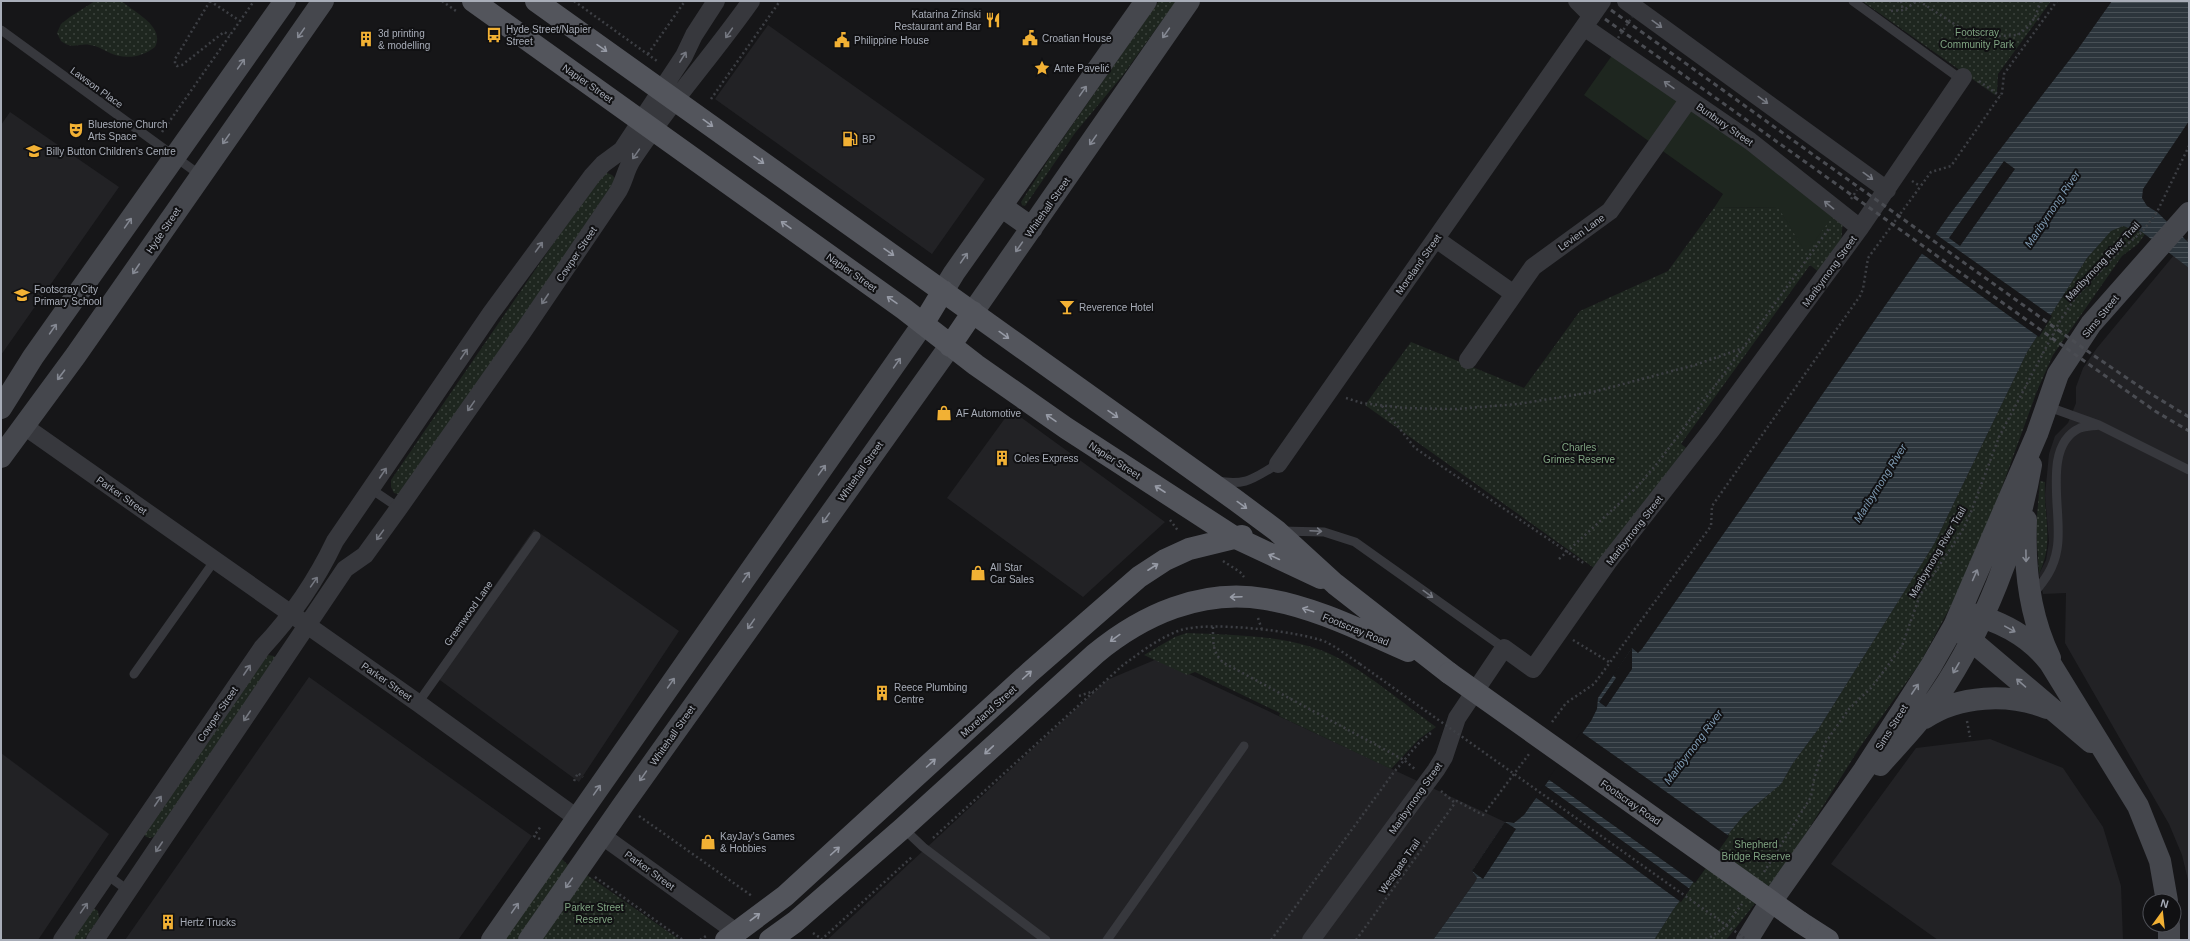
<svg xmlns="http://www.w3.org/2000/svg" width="2190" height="941" viewBox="0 0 2190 941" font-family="Arial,sans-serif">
  <defs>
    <pattern id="grass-dots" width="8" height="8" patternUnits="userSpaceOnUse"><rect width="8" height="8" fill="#1e261f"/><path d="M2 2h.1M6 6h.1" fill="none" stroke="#3c433d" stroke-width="1.8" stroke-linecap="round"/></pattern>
    <pattern id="water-rules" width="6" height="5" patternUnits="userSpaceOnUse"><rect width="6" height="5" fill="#2c353c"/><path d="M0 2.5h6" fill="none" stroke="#485056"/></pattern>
  </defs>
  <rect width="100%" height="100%" fill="#161618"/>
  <path fill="#222225" d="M768,25L985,179L932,254L715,99Z
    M10,112L119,187L1,355V125Z
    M2189,237V884L2182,855L2169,824L2065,643L2066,593L2043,594L2039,574L2046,560L2049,542L2045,495L2049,454L2055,436L2068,423L2076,403V387L2083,368L2097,348Z
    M1011,410L1165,522L1083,597L947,498Z
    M534,529L679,631L579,782L433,675Z
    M1157,659L1505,822L1472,871L1477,878L1475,882L1433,940H827L1107,680Z
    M309,677L532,836L458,940H125Z
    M1990,739L2063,768L2103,827L2121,886L2123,940H1938L1831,864L1916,748Z
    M1,753L109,834L38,940H1Z"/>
  <path fill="url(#grass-dots)" d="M95,1H120L124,3C137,14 165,27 155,47C141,58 124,60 108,52C102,49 97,46 90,45C78,43 73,50 61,41L57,33L61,24L70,17Z
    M1159,1H1176L1123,75L1075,133L1025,206L1022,205L1021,202L1052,154Z
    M1862,1H2051L1998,74L1997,92L1995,95Z
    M605,172L612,175L615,178L613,183L407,491L401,495L394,493L391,487V480L601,174Z
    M1778,207L1835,213L1843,219L1841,244L1820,273L1810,265L1681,444L1689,450L1594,568L1365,405L1411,342L1524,388L1580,311L1668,271L1714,208Z
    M2123,226L2139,230L2145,234L2138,244L2122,256L2053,355L2037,391L1994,509L1961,587L1920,663L1860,747L1788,862L1726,940H1654L1673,910L1730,832L1744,815L1781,784L1793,763L1819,728L1934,544L2027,352L2087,258L2111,230Z
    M2040,481L2045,482C2043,516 2055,541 2039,574L2036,528Z
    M1187,633C1233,635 1285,635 1328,653C1363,669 1404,704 1436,727L1419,739L1391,769L1279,716L1280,713L1195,672L1187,675L1144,655L1175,637Z
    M268,655L274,656L276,658L154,837L149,838L145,836L144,830Z
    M562,859L569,866L517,940H503Z
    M587,875L680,940H541Z
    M92,907L98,911L99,918L84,940H67Z"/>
  <path fill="#1e261f" d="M1613,54L1835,213L1806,253L1778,207L1714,208L1723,194L1584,95Z"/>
  <path fill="url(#water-rules)" d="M2112,1H2189V121L2143,189L2142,198L2147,206L2157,212L2189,243V268L2142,232L2123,226L2111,231L2087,258L2027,352L1934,544L1819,728L1793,763L1781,784L1744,815L1730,832L1673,910L1654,940H1433L1475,882L1477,878L1472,871L1505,822L1514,823L1524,815L1591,721L1597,709L1598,698L1632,648L1638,653L1642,649L1950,214L2078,49Z"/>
  <path fill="#161618" d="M2004,161L2015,169L1960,246L1949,238Z
    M1934,233L2052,316L2039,337L1921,253Z
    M1632,648V669L1606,707L1599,702L1616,678L1613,675Z
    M1581,732L1729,836L1695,883L1548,779Z
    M1544,785L1690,889L1681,902L1535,797Z
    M1505,822L1516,829L1483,879L1472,871Z"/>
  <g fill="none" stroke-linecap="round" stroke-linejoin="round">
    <path stroke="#3d3f44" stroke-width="2.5" stroke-dasharray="2 3" stroke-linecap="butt" d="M210,1L175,59V64L177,66L182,65L224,32L230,35
      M210,1L240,21
      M442,1L456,11
      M574,1L657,61
      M1901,1L1903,11
      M1919,1L1968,33L1979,37L2018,35L2029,26L2035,17
      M2041,1L2035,17L2041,21
      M1891,11L1904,10L1917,1
      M648,54L685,1
      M1979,81L2000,96
      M711,99L780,1
      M162,132L254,1
      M1912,181L1920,186
      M1851,199L1857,190
      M1346,398L1362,403L1404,408L1456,409L1518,404L1593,392L1695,365L1743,348L1830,227
      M1382,406L1415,448L1585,564
      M1170,520L1179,532
      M1559,559L1637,487L1660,460L1743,348
      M1223,561L1240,572L1244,577
      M1258,618L1262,630
      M1213,627C1213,641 1212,653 1224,663L1404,760L1416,770
      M1573,640L1609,662
      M1079,696L1094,691
      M1967,721L1970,737
      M1552,722L1566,703L1594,684L1711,526L1712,506L1860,296L1863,289L1868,258L1931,172L1951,166L2002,93L2004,74L2057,1
      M574,781L578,773L583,777
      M1441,791L1455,803L1457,801L1483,815L1529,754
      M639,816L752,896
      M933,838L1123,665C1141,652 1160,637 1181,630C1209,621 1299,631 1326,642C1338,648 1349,657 1360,664
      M540,839L534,836L541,826
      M1764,872L1811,797L1814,779L1825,743L1849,709L1872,687L1902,646L1920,595L1962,531L1971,512L1999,437L2061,319L2076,297L2120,250L2142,232L2157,212L2189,146
      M595,877L683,940
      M813,933L822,939
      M700,940L706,936
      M821,940L913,856
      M1271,940L1394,772L1418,744L1432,732
      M1356,940L1455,803
      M1706,940L1724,928L1742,904"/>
    <path stroke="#37383d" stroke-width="9" d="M1853,1L1962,80
      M1,30L200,175
      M2046,406L2099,425L2189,470
      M1217,481C1248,486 1253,478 1278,464
      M371,489L399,508
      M1281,531L1324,532L1355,542L1504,648
      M2033,594C2045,580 2054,568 2057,549C2064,516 2040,446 2080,428C2085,426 2093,426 2099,425
      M134,674L215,560
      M418,703L536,536
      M903,828L923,847L1046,940
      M107,875L129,891
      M1107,940L1244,746"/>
    <path stroke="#37383d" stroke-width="18" d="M1577,1L1592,16
      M1626,1L1887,190
      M1584,27L1750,141L1860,228
      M1436,239L1514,294
      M1468,360L1533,267L1610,211L1689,99
      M24,426L418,703L577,818
      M1278,464L1602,1
      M601,835L736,932
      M62,940L262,648C292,616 316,581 335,541L491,313L592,176L603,164L622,150L684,56L694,35L716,1
      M95,940L345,569L365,555L399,508L522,333L617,193C624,183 625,171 632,160C668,105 713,55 751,1
      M1311,940L1436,770L1444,757L1457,718L1504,648L1533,669L1608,562L1712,429L1860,228L1963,77"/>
    <path stroke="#45474d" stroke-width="22" d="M1001,206L1032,228
      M943,291L954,273L1146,1
      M973,312L1189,1
      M1,408L33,357L285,1
      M1,457L76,355L323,1
      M2026,520C2024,567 2029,615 2050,658
      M1968,613C2000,621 2029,635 2050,663L2138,806L2160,861L2167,901
      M1960,631L2091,742
      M1925,718C1959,695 2009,693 2047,708
      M1880,765C1900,742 1922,720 1939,695C1983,630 2018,542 2031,465
      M2169,925V940
      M492,940L923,324
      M529,940L623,805L950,346
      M1747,940L1768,906L1864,770L1931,666L1954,626L2037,434L2058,374L2091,324L2189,213"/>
    <path stroke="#53555c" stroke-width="22" d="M473,1L904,309L976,365L1066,428L1234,537L1321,578
      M536,1L1234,499L1277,531L1335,584L1449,673
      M923,324L943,291
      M950,346L973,312
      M1800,922L1828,940
      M726,940L785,896L1030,672L1139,577L1165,560L1189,549L1242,536
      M770,940L795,922L903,828L1095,654C1142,615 1202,588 1265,599C1315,607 1362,631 1408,651"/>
    <path stroke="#4a4c52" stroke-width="3" stroke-dasharray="5 4" stroke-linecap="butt" d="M1611,10L2093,355L2146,391L2189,417
      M1605,19L2087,363L2155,411L2189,431"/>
    <path stroke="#3d3f44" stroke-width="2.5" stroke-dasharray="2 3" stroke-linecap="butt" d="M1618,38L1632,17
      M1360,664L1747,940"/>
    <path stroke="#53555c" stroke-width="22" d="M1449,673L1800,922"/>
  </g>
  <defs><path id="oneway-shaft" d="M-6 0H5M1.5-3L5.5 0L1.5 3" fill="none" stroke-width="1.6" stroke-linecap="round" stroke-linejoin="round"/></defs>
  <g stroke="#757881">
    <use href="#oneway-shaft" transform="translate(1657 24) rotate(36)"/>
    <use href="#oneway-shaft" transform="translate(729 33) rotate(125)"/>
    <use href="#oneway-shaft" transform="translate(683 57) rotate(-58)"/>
    <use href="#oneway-shaft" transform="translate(1669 85) rotate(-145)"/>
    <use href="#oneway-shaft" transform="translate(1763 100) rotate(36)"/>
    <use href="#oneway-shaft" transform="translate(636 154) rotate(125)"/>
    <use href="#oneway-shaft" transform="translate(1868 176) rotate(36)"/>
    <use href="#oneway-shaft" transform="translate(1829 205) rotate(-141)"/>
    <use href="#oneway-shaft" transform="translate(539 247) rotate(-54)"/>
    <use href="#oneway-shaft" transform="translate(545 299) rotate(124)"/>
    <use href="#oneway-shaft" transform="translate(464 354) rotate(-56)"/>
    <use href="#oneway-shaft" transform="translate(471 406) rotate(125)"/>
    <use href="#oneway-shaft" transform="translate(383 473) rotate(-56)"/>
    <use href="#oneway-shaft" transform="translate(1316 531) rotate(3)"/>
    <use href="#oneway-shaft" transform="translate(380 535) rotate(126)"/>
    <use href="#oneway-shaft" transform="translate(314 582) rotate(-55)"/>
    <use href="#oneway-shaft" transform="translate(1428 594) rotate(36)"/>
    <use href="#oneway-shaft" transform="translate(247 670) rotate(-56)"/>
    <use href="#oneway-shaft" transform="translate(247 716) rotate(124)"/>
    <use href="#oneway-shaft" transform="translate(158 801) rotate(-56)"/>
    <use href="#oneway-shaft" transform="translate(159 847) rotate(124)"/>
    <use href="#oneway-shaft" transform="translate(84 908) rotate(-55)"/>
  </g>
  <g stroke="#858993">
    <use href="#oneway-shaft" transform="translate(301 33) rotate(125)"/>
    <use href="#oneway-shaft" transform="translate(1166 33) rotate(125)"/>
    <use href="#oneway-shaft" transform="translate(241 64) rotate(-55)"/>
    <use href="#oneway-shaft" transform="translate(1083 91) rotate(-55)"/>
    <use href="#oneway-shaft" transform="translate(226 139) rotate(125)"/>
    <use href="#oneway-shaft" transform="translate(1093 140) rotate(125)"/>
    <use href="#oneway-shaft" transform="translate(128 223) rotate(-55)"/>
    <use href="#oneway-shaft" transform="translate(1019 247) rotate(125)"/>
    <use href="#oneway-shaft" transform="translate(964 258) rotate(-55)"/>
    <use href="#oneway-shaft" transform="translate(136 269) rotate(124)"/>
    <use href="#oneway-shaft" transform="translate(53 329) rotate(-55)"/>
    <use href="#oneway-shaft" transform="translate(897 363) rotate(-55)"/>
    <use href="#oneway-shaft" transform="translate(61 375) rotate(127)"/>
    <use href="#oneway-shaft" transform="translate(822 470) rotate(-54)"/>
    <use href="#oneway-shaft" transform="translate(826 518) rotate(125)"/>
    <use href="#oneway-shaft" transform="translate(2026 556) rotate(89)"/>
    <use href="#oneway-shaft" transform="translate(1975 575) rotate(-66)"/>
    <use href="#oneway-shaft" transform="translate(746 577) rotate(-55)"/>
    <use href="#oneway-shaft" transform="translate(751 624) rotate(125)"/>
    <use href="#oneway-shaft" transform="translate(2010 629) rotate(29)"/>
    <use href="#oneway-shaft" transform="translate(1956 668) rotate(120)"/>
    <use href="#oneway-shaft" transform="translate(671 683) rotate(-55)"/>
    <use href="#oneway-shaft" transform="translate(2021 683) rotate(-139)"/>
    <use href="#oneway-shaft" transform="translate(1915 689) rotate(-56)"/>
    <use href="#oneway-shaft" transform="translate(643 776) rotate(125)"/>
    <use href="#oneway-shaft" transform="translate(597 790) rotate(-55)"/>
    <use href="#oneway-shaft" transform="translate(569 883) rotate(125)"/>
    <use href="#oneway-shaft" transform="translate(515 908) rotate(-55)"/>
  </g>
  <g stroke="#979ba6">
    <use href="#oneway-shaft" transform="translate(602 48) rotate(35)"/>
    <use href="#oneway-shaft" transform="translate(708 123) rotate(36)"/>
    <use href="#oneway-shaft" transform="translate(759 160) rotate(35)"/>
    <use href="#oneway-shaft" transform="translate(786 225) rotate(-145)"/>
    <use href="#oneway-shaft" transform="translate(889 252) rotate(35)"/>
    <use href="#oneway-shaft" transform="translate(892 300) rotate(-145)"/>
    <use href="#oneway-shaft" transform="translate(1004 335) rotate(36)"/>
    <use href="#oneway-shaft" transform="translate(1113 414) rotate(35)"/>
    <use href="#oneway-shaft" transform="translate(1051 418) rotate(-145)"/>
    <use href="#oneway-shaft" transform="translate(1160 489) rotate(-147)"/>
    <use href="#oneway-shaft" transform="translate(1242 505) rotate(36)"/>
    <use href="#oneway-shaft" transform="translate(1274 557) rotate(-155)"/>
    <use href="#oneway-shaft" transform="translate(1153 567) rotate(-33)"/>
    <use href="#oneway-shaft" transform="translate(1236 597) rotate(178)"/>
    <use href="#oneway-shaft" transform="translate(1308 610) rotate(-162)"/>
    <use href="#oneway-shaft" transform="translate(1115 638) rotate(144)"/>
    <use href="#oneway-shaft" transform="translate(1027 675) rotate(-42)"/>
    <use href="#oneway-shaft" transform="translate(989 750) rotate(137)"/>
    <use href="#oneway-shaft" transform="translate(931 763) rotate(-42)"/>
    <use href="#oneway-shaft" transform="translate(835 851) rotate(-42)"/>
    <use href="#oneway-shaft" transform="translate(755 917) rotate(-37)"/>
  </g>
  <defs>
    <symbol id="restaurant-bare" viewBox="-9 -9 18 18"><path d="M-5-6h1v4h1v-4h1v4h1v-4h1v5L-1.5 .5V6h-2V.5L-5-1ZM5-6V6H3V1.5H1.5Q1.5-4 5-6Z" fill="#f2b134" stroke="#111113" stroke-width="2.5" paint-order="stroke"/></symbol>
    <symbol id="bus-bare" viewBox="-9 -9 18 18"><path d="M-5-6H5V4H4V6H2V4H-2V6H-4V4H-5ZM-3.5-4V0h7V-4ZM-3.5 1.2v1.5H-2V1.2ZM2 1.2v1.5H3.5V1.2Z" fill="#f2b134" stroke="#111113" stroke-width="2.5" paint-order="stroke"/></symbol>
    <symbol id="civic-bare" viewBox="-9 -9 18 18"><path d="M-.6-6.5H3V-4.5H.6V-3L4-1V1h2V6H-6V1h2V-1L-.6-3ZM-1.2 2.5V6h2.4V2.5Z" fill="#f2b134" stroke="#111113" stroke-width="2.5" paint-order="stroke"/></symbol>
    <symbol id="building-bare" viewBox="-9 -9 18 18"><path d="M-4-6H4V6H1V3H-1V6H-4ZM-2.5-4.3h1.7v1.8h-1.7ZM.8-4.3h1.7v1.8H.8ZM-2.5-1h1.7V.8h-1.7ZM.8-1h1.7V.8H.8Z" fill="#f2b134" stroke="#111113" stroke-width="2.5" paint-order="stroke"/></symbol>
    <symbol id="sight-bare" viewBox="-9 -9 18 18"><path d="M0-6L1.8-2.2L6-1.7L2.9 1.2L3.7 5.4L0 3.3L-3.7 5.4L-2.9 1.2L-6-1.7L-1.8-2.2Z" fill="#f2b134" stroke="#111113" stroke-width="2.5" paint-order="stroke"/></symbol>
    <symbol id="theatre-bare" viewBox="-9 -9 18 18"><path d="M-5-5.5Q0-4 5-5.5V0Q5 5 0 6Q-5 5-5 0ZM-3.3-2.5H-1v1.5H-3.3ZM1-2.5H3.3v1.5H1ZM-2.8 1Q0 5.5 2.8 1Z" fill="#f2b134" stroke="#111113" stroke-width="2.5" paint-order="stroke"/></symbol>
    <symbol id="fuel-bare" viewBox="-9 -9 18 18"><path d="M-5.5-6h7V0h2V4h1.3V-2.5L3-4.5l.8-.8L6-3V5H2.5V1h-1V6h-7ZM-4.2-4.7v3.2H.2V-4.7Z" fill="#f2b134" stroke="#111113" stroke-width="2.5" paint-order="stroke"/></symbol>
    <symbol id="school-bare" viewBox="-9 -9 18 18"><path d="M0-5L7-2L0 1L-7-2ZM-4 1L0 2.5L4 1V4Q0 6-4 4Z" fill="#f2b134" stroke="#111113" stroke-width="2.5" paint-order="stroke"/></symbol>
    <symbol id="bar-bare" viewBox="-9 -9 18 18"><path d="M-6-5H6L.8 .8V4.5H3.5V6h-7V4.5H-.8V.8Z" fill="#f2b134" stroke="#111113" stroke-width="2.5" paint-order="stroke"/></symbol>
    <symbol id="shop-bare" viewBox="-9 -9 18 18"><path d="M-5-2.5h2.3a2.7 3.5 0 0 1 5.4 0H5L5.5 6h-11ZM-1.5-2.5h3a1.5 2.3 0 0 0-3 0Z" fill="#f2b134" stroke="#111113" stroke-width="2.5" paint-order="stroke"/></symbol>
  </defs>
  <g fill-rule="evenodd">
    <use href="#restaurant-bare" x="982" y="9" width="22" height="22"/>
    <use href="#bus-bare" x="483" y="24" width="22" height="22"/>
    <use href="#civic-bare" x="1019" y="27" width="22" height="22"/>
    <use href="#building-bare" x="355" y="28" width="22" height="22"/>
    <use href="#civic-bare" x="831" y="29" width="22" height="22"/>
    <use href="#sight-bare" x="1031" y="57" width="22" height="22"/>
    <use href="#theatre-bare" x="65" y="119" width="22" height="22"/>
    <use href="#fuel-bare" x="839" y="128" width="22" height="22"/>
    <use href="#school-bare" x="23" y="140" width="22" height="22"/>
    <use href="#school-bare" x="11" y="284" width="22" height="22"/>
    <use href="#bar-bare" x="1056" y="296" width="22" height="22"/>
    <use href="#shop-bare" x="933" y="402" width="22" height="22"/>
    <use href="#building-bare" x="991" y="447" width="22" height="22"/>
    <use href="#shop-bare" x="967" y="562" width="22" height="22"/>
    <use href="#building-bare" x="871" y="682" width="22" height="22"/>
    <use href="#shop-bare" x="697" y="831" width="22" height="22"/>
    <use href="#building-bare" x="157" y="911" width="22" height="22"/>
  </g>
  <g text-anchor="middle" stroke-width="4" stroke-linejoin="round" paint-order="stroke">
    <g font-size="10" fill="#a8adb8" stroke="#111113" text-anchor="start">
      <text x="981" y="18" text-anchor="end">Katarina Zrinski<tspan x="981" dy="12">Restaurant and Bar</tspan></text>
      <text x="506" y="33">Hyde Street/Napier<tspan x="506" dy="12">Street</tspan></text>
      <text x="378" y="37">3d printing<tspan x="378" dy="12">&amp; modelling</tspan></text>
      <text x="1042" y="42">Croatian House</text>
      <text x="854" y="44">Philippine House</text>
      <text x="1054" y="72">Ante Pavelić</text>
      <text x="88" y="128">Bluestone Church<tspan x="88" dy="12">Arts Space</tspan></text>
      <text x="862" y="143">BP</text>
      <text x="46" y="155">Billy Button Children's Centre</text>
      <text x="34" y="293">Footscray City<tspan x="34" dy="12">Primary School</tspan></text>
      <text x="1079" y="311">Reverence Hotel</text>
      <text x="956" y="417">AF Automotive</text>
      <text x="1014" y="462">Coles Express</text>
      <text x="990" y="571">All Star<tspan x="990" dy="12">Car Sales</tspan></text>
      <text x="894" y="691">Reece Plumbing<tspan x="894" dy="12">Centre</tspan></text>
      <text x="720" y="840">KayJay's Games<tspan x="720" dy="12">&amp; Hobbies</tspan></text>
      <text x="180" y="926">Hertz Trucks</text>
    </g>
    <g font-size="10" fill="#7fa381" stroke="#111113">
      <text x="1977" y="36">Footscray<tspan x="1977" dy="12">Community Park</tspan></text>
      <text x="1579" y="451">Charles<tspan x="1579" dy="12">Grimes Reserve</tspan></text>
      <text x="1756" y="848">Shepherd<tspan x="1756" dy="12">Bridge Reserve</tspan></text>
      <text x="594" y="911">Parker Street<tspan x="594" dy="12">Reserve</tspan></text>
    </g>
    <g font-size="10" fill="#a8adb8" stroke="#111113">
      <text transform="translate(588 83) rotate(35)" y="4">Napier Street</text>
      <text transform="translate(97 87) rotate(36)" y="4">Lawson Place</text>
      <text transform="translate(1725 124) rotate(35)" y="4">Bunbury Street</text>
      <text transform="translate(1047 207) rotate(-55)" y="4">Whitehall Street</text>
      <text transform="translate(163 230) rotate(-56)" y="4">Hyde Street</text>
      <text transform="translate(1581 232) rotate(-36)" y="4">Levien Lane</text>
      <text transform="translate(576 254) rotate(-56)" y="4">Cowper Street</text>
      <text transform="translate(2102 261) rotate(-47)" y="4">Maribyrnong River Trail</text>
      <text transform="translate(1418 264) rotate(-55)" y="4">Moreland Street</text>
      <text transform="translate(1829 271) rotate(-54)" y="4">Maribyrnong Street</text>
      <text transform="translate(852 272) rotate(35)" y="4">Napier Street</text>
      <text transform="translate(2100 316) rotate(-51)" y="4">Sims Street</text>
      <text transform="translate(1115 460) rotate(33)" y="4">Napier Street</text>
      <text transform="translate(860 471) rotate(-55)" y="4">Whitehall Street</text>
      <text transform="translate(122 495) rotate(35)" y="4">Parker Street</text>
      <text transform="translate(1634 530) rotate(-52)" y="4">Maribyrnong Street</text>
      <text transform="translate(1937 552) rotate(-60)" y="4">Maribyrnong River Trail</text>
      <text transform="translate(468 613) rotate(-55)" y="4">Greenwood Lane</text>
      <text transform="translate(1356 629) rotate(22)" y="4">Footscray Road</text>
      <text transform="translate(387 681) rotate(35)" y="4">Parker Street</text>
      <text transform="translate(988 711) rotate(-42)" y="4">Moreland Street</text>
      <text transform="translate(217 714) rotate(-56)" y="4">Cowper Street</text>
      <text transform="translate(1891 727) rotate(-58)" y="4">Sims Street</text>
      <text transform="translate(672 735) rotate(-55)" y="4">Whitehall Street</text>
      <text transform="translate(1415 798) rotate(-55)" y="4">Maribyrnong Street</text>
      <text transform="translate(1631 802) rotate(35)" y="4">Footscray Road</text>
      <text transform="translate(1399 866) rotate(-55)" y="4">Westgate Trail</text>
      <text transform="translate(650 870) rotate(36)" y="4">Parker Street</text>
    </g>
    <g font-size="11" font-style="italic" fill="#7f9bb3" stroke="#111113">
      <text transform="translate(2052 209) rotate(-56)" y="4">Maribyrnong River</text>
      <text transform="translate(1880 483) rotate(-58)" y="4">Maribyrnong River</text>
      <text transform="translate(1693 747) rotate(-53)" y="4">Maribyrnong River</text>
    </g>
  </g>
  <rect width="2190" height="941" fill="none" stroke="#a8adb8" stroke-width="4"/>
  <g transform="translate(2162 913) rotate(15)"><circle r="19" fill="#111113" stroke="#4d4f55"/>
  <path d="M0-3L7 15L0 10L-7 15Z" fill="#f2b134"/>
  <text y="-6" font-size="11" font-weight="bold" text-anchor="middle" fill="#a8adb8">N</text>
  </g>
</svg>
